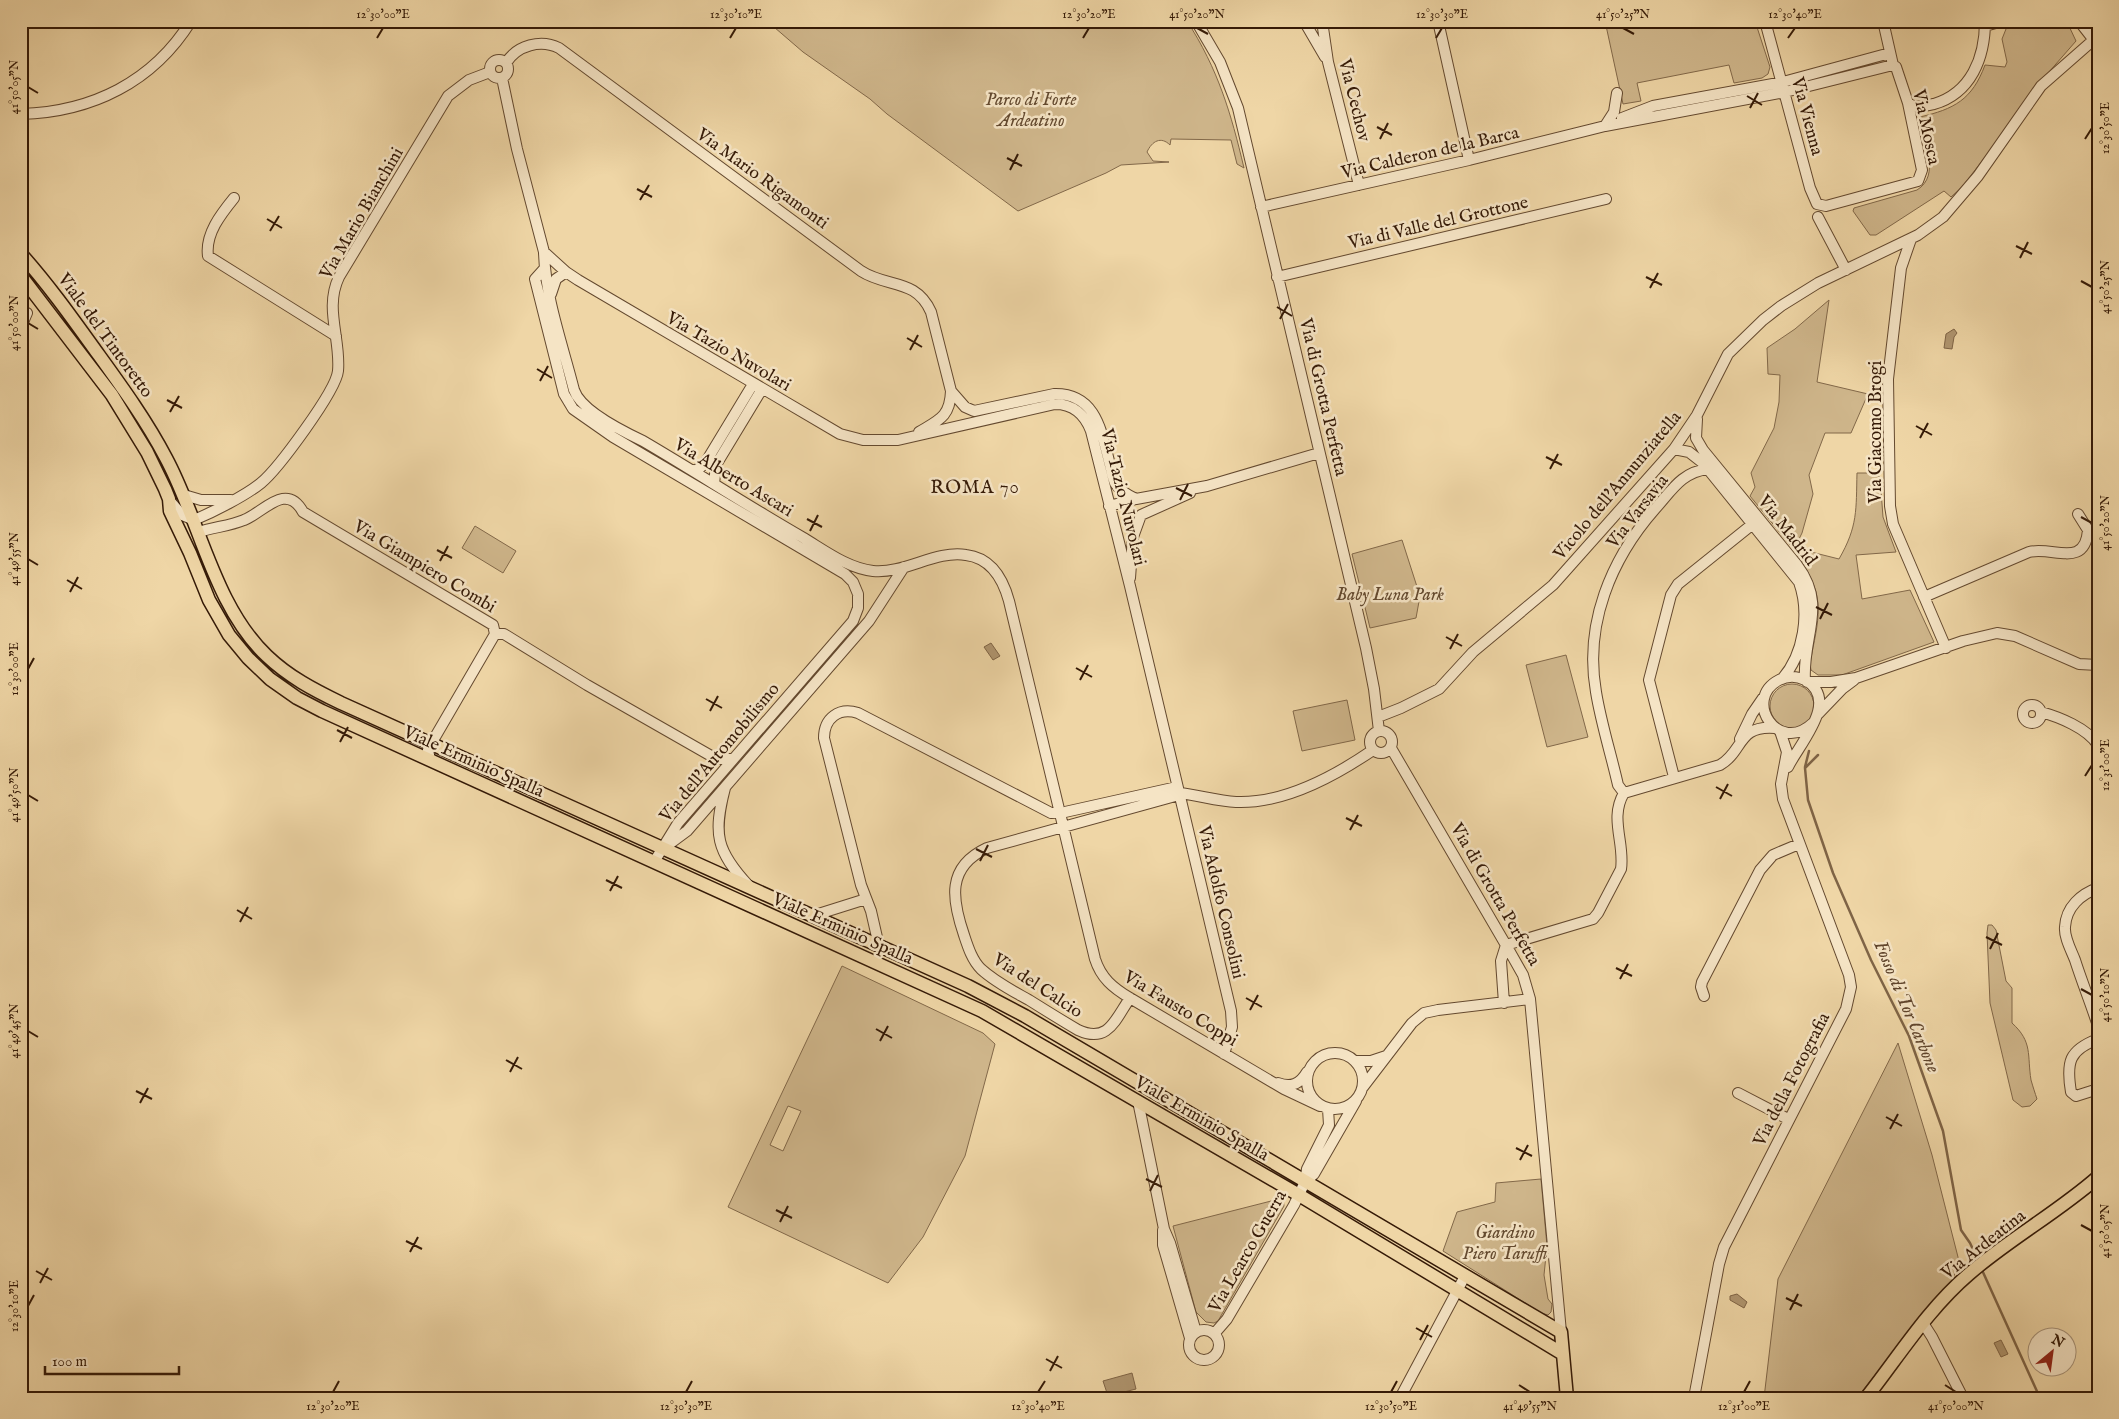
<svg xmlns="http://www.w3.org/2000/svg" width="2119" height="1419" viewBox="0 0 2119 1419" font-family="'IM FELL English',serif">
  <rect width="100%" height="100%" fill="#efd6a6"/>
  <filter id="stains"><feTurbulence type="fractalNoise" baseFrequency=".004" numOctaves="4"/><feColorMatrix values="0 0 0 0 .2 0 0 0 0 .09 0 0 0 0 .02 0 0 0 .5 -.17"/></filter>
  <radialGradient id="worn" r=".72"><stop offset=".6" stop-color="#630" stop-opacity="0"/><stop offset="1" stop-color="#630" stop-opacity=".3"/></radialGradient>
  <path fill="#cfb68b" stroke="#826849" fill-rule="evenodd" d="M767,21H1187C1218,69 1231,113 1244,168L1237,164L1231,140L1171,139L1170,145C1161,136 1152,141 1147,152L1153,161L1169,162L1121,165L1106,173L1018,211L887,114L870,99L803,52Z
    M1605,21H1755L1770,67L1768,74L1762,78L1734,83L1729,65L1637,83L1641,101L1623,104Z
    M2014,21H2062L2068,24L2076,41L2028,96L1992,148L1962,187L1951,197L1944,191L1876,235H1870L1853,211L1854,208L1917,190C1941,175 1924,143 1918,120L1920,117C1954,109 1972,100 1985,65L2005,67L2007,62L2002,39L2008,24Z
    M1829,300L1817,382L1868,394L1851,433H1825L1809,475L1813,494L1802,533L1796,545H1790L1750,496L1755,487L1751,473L1774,428L1779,402L1780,375L1768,374L1767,348L1795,329Z
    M1857,473H1873L1880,477L1883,517L1896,552L1856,555L1862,599L1910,590L1934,642L1842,675H1818L1811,670L1810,664C1818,618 1828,598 1798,557L1799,552L1803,550L1839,559C1858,526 1856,510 1857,473Z
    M475,526L516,551L503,573L462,548Z
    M1402,540L1420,596L1416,618L1370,628L1352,554Z
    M1566,655L1588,737L1547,747L1526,665Z
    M1770 706a22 22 0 1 1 44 0a22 22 0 1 1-44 0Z
    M1347,700L1355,740L1302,751L1293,711Z
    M1988,925H1992L1996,930L2006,981L2012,988V1023C2033,1042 2027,1055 2031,1080C2033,1087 2035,1093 2037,1099L2030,1106L2022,1107L2013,1100L1990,1003L1987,933Z
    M842,966L983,1033L995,1044L965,1156L923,1237L888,1283L728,1207ZM788,1106L801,1111L783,1151L770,1145Z
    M1898,1043L1932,1155L1959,1261L1951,1285L1916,1323L1857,1398H1764L1778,1279Z
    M1541,1179L1547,1246L1544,1275L1548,1299L1552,1304L1551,1312L1548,1315L1541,1313L1443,1251L1457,1212L1495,1202L1496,1183Z
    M1283,1198L1284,1206L1218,1321L1214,1323L1206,1322L1196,1312L1173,1226Z"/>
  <path fill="#b09670" stroke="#7f6446" d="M1954,329L1957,333L1954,337L1952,349L1944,348L1946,334Z
    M991,643L1000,656L993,660L984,647Z
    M1737,1294L1747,1302L1744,1308L1730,1300V1296Z
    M2001,1340L2008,1354L2001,1357L1994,1343Z
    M1132,1373L1136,1389L1108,1396L1103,1381Z"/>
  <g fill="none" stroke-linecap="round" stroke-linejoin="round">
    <path stroke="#7f6446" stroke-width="2.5" d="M1818,755L1805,768L1808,800L1833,873L1871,960L1909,1036L1943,1131L1961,1230L1970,1243L1978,1260
      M1805,767L1809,751
      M1982,1270L2040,1398"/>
    <defs>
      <path id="minor" d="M1196,21L1220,62L1238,108L1366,648L1374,689L1379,731
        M1304,21L1325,57
        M1322,21L1328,62L1359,185
        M1438,21L1469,160
        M1765,21L1810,188L1817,204L1826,206L1918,181L1922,170L1908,103L1896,67L1893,65L1883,21
        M2079,21L2093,39
        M1985,26L2003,21
        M490 69a9 9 0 1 1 18 0a9 9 0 1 1-18 0Z
        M506,63C517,45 541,39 559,48L861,271C887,288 916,278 931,312L951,391C950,417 939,420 919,432
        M502,78L517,149L544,252C545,297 563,346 574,390C581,411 624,432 643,441C696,472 748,506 802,537C824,550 847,568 873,571C905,574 935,550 966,555C991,558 1003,579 1009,601L1095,959C1101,978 1113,988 1130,998L1284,1089L1320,1106
        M1908,103C1916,109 1924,106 1934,104C1971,93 1985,58 1985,21
        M21,114C92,112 153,82 191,21
        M1622,118L1653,106L1783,82L1890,53
        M1605,126L1614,112L1617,93
        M234,198C221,214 205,234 208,256L336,336
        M1261,207L1469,160L1605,126L1785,92L1893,65
        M1818,217L1846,270
        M1911,239L1901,268L1888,379L1890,506L1893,524L1946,648
        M544,252L566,272L578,280L840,434L863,440H898L1055,404C1073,404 1085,415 1091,431L1130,586L1231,1011L1232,1027L1224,1054
        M544,269L535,279L564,394L573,409L613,437L845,574L853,582L858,594V608L853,621L678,823L654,862
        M1277,277L1606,199
        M551,294L556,279L566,272
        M21,327L27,313
        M951,391L965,407L974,411L1054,394C1095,393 1101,429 1109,461C1111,468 1112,476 1115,483C1120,491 1127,495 1136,499
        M1697,419L1696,438L1703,450L1797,565C1828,606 1802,636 1805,680
        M1674,449L1689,452L1703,463L1799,582C1810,613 1804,654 1782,679
        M693,471L700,468L707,460L753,384
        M714,484L716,465L762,389
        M184,495L201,500H231
        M169,500L182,515L194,520C213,512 245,496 261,483C278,469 336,391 338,371C341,339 324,308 339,277L448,96L469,80L490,72
        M1109,506L1136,499L1207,486L1319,453
        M199,532C214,527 230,526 244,520C263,513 286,481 303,512L493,625L495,634
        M1130,578L1133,537L1141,515L1190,493
        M1924,597L2029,552C2053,546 2085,569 2088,530L2078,514
        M495,634H504L587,685L713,757L718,759H733
        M1807,682H1831L1856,678L1963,641L1997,633L2015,636L2079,664L2098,665
        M2023 714a9 9 0 1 1 18 0a9 9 0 1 1-18 0Z
        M2041,712C2059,717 2087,728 2098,745
        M1818,714L1842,689L1854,680
        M1378,717L1401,708L1439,689L1473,652L1553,585L1674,449L1697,415L1728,354L1763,320L1781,306L1818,283L1918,235L1943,217L1978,176L2041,86L2098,36
        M1370 742a11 11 0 1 1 22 0a11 11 0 1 1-22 0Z
        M1740,739L1752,714L1763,698
        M1391,748L1510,952L1523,975L1530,999L1561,1332
        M430,760L428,750L431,744L495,634
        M1788,767C1799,744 1841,700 1805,680C1797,676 1787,676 1779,680C1742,699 1778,756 1813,723
        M1674,777L1649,680L1671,595L1678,584L1759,519
        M725,788C713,834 716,851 749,886
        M1179,793C1198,795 1217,801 1236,802C1284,804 1335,776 1373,750
        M1624,793L1618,785C1611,754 1601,723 1596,692C1584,624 1611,559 1655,509C1672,490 1682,472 1708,469
        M664,848L687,831L869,621L904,567
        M2098,888C2081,894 2066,907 2065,927C2064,937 2071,950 2075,960C2082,982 2091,1004 2098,1026
        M812,916L866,899
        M879,946L871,911L861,885L824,738C824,718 839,707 858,713L1051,813L1065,812L1177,787
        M1704,996L1701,987L1702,982L1760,870L1773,855L1799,844
        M1130,998C1115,1020 1108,1044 1078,1030C1061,1020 1045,1010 1029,1000C1013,991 995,982 981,969C972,960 968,947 964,935C952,900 946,867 987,848L1179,795
        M1504,1003L1501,961L1506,945L1593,919L1598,913L1621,869C1625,843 1609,818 1624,793L1720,765C1744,751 1737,725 1775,728
        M2098,1039C2069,1050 2066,1062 2071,1092L2076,1096L2098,1089
        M1307 1081a28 28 0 1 1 56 0a28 28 0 1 1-56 0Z
        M1355,1061H1371L1386,1056
        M1278,1083C1291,1088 1300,1084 1307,1072
        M1363,1087L1412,1023L1424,1013L1438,1010L1530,999
        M1738,1093L1788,1119
        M1138,1101L1164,1229L1170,1243L1196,1332
        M1305,1182L1314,1174L1356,1101
        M1163,1230V1245L1190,1338
        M1923,1323L1932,1337L1963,1398
        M1189 1345a15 15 0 1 1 30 0a15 15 0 1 1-30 0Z
        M1214,1334L1227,1319L1294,1205L1305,1182L1307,1169L1329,1125L1328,1109
        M1400,1398L1465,1276
        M1694,1398L1719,1264L1724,1247L1846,1009L1851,987L1849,975L1783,799L1781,784L1787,752L1780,731"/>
      <path id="major" d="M21,254C47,283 70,315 93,347C119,383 145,418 166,458C200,521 214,606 267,656C289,677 314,690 341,703L968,986L1025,1016L1561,1332L1567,1398
        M21,276L112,395L147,452L165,489L169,499L170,511L190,553L209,600L229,635L248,658L270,679L297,698L322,711L982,1011L1299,1195L1563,1354
        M1866,1398C1899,1356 1928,1309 1969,1274C2009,1239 2057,1213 2098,1177"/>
    </defs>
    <use href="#minor" stroke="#64492f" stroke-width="12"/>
    <use href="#major" stroke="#351a07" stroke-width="15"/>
    <use href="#minor" stroke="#f5e4c5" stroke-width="10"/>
    <use href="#major" stroke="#efd6a6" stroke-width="12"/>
  </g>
  <path fill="none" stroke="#351a07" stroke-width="2" d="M1197,28L1208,34M1623,28L1634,34M377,38L383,28M730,38L736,28M1083,38L1089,28M1436,38L1442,28M1788,38L1795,28M28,87L38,93M1747,96L1762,105M1750,108L1758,93M1377,127L1392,135M1380,139L1388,123M2085,139L2092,128M1007,158L1022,166M1010,170L1018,154M637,189L652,197M640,200L649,185M267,219L282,228M270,231L279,216M2016,246L2032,254M2020,258L2028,242M1646,277L1662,285M2081,281L2092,287M1650,288L1658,273M1277,307L1292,316M1280,319L1288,304M28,323L38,329M907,338L922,347M910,350L918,335M537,369L552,378M540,381L548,366M167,400L182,408M170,412L179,396M1916,426L1932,435M1920,438L1928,423M1546,457L1562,465M1550,469L1558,454M1176,488L1192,496M1180,500L1188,484M2081,517L2092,523M807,519L822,527M810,531L818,515M437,550L452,558M28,559L38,565M440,561L448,546M67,580L82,589M70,592L78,577M1816,607L1832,615M1820,619L1828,603M1446,637L1462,646M1450,649L1458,634M1076,668L1092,677M28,669L34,658M1080,680L1088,665M706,699L722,708M710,711L718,696M337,730L352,738M340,742L348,727M2085,776L2092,765M1716,787L1732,796M28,795L38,801M1720,799L1728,784M1346,818L1362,826M1350,830L1358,815M976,849L992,857M980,861L988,845M606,880L622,888M610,891L618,876M237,910L252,919M240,922L248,907M1986,937L2002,945M1990,949L1998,933M1616,968L1632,976M1620,979L1628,964M2081,989L2092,995M1246,998L1262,1007M1250,1010L1258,995M876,1029L892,1038M28,1031L38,1037M880,1041L888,1026M506,1060L522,1069M510,1072L518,1057M136,1091L152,1099M140,1103L148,1088M1886,1117L1902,1126M1890,1129L1898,1114M1516,1148L1532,1156M1520,1160L1528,1145M1146,1179L1162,1187M1150,1191L1158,1175M776,1210L792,1218M780,1222L788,1206M2081,1225L2092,1231M406,1241L422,1249M410,1252L418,1237M36,1271L52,1280M40,1283L48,1268M1786,1298L1802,1306M28,1306L34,1295M1790,1310L1798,1294M1416,1328L1432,1337M1420,1340L1428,1325M1046,1359L1062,1368M1050,1371L1058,1356M1519,1385L1530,1392M1945,1385L1956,1392M333,1392L339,1381M686,1392L692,1381M1038,1392L1045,1381M1391,1392L1397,1381M1744,1392L1750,1381"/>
  <g text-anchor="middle" stroke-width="5" stroke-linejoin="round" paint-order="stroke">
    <g font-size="18" font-style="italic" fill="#63492f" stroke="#f5e4c5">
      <text x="1031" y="105">Parco di Forte<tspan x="1031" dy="21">Ardeatino</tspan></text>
      <text x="1390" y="600">Baby Luna Park</text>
      <text x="1505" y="1238">Giardino<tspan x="1505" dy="21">Piero Taruffi</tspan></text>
    </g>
    <g font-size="18" fill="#351a07" stroke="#f5e4c5">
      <text transform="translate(1355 100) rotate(76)" y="6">Via Cechov</text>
      <text transform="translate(1808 116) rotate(75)" y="6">Via Vienna</text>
      <text transform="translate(1927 127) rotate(78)" y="6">Via Mosca</text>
      <text transform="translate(1430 152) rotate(-13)" y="6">Via Calderon de la Barca</text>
      <text transform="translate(763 178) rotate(36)" y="6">Via Mario Rigamonti</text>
      <text transform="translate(361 213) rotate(-60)" y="6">Via Mario Bianchini</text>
      <text transform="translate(1438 222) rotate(-13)" y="6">Via di Valle del Grottone</text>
      <text transform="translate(106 335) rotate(54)" y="6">Viale del Tintoretto</text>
      <text transform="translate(729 351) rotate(30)" y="6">Via Tazio Nuvolari</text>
      <text transform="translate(1324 397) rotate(77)" y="6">Via di Grotta Perfetta</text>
      <text transform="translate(1875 432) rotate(-90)" y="6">Via Giacomo Brogi</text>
      <text transform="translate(734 477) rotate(31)" y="6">Via Alberto Ascari</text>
      <text transform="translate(1617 485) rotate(-50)" y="6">Vicolo dell'Annunziatella</text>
      <text transform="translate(1124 497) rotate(76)" y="6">Via Tazio Nuvolari</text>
      <text transform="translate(1637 511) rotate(-52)" y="6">Via Varsavia</text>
      <text transform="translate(1788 530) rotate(52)" y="6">Via Madrid</text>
      <text transform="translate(425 566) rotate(31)" y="6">Via Giampiero Combi</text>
      <text transform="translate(719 752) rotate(-50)" y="6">Via dell'Automobilismo</text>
      <text transform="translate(474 761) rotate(24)" y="6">Viale Erminio Spalla</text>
      <text transform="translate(1496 894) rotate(60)" y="6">Via di Grotta Perfetta</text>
      <text transform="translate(1222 902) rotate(77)" y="6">Via Adolfo Consolini</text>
      <text transform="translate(843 928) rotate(24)" y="6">Viale Erminio Spalla</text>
      <text transform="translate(1038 985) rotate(33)" y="6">Via del Calcio</text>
      <text transform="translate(1181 1008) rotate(31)" y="6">Via Fausto Coppi</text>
      <text transform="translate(1791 1079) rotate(-63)" y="6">Via della Fotografia</text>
      <text transform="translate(1202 1118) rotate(30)" y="6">Viale Erminio Spalla</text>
      <text transform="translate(1983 1244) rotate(-38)" y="6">Via Ardeatina</text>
      <text transform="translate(1247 1251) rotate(-60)" y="6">Via Learco Guerra</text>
    </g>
    <g font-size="19" letter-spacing="1" fill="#351a07" stroke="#f5e4c5">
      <text x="975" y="493">ROMA 70</text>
    </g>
    <g font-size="19" font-style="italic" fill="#60452c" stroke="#f5e4c5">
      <text transform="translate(1908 1006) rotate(67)" y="7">Fosso di Tor Carbone</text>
    </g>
  </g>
  <rect width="2119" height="1419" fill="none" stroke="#efd6a6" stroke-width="55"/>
  <g transform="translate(2052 1352) rotate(29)"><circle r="24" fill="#f5e4c5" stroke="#a89379"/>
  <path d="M0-4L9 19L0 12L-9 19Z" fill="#8f2418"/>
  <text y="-8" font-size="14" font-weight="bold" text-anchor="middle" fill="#351a07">N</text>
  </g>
  <path d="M45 1366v8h134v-8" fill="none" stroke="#351a07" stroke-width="2.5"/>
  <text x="52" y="1366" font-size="15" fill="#351a07" stroke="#f5e4c5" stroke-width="4" paint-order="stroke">100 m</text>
  <rect x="28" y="28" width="2064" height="1364" fill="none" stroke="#351a07" stroke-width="2"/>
  <g font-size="12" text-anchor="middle" fill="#351a07">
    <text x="383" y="18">12°30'00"E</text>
    <text x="736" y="18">12°30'10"E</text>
    <text x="1089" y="18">12°30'20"E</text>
    <text x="1197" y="18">41°50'20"N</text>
    <text x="1442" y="18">12°30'30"E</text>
    <text x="1623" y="18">41°50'25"N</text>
    <text x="1795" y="18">12°30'40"E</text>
    <text transform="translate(14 87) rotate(-90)" y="4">41°50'05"N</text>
    <text transform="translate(2105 128) rotate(-90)" y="4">12°30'50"E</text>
    <text transform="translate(2105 287) rotate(-90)" y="4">41°50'25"N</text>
    <text transform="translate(14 323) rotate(-90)" y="4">41°50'00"N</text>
    <text transform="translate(2105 523) rotate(-90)" y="4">41°50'20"N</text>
    <text transform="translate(14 559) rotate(-90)" y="4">41°49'55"N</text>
    <text transform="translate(14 669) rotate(-90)" y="4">12°30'00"E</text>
    <text transform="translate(2105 765) rotate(-90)" y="4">12°31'00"E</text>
    <text transform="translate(14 795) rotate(-90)" y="4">41°49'50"N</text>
    <text transform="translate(2105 995) rotate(-90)" y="4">41°50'10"N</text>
    <text transform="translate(14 1031) rotate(-90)" y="4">41°49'45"N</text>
    <text transform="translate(2105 1231) rotate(-90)" y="4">41°50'05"N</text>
    <text transform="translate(14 1306) rotate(-90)" y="4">12°30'10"E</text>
    <text x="333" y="1410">12°30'20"E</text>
    <text x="686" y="1410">12°30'30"E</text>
    <text x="1038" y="1410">12°30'40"E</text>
    <text x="1391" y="1410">12°30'50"E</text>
    <text x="1530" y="1410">41°49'55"N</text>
    <text x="1744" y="1410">12°31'00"E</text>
    <text x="1956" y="1410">41°50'00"N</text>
  </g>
  <rect width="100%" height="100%" filter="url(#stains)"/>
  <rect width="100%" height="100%" fill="url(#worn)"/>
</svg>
